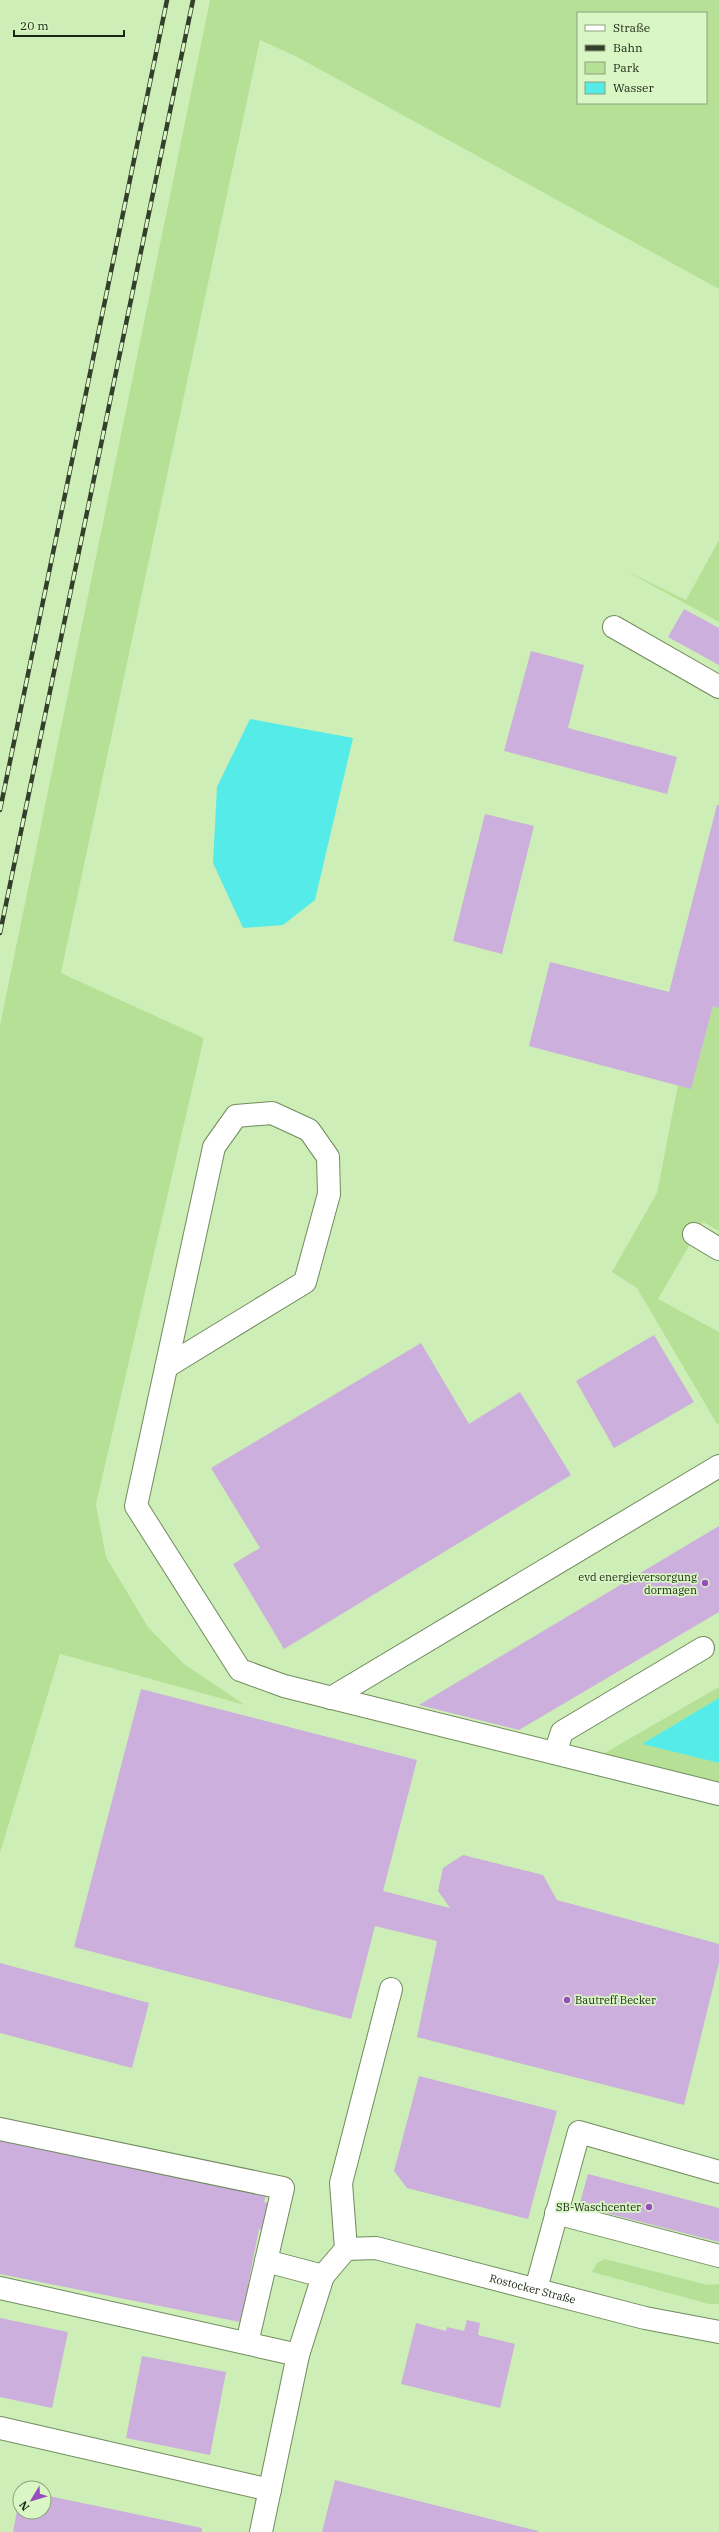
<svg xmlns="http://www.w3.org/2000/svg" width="719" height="2532" viewBox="0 0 719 2532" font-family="'IBM Plex Serif',serif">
  <rect width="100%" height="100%" fill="#d9f6c5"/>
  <path fill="#cdeeb6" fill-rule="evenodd" d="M0,0H210L0,1025Z
    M260,40L297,57L719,289V540L686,600L635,576L719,622V2532H0V1853L60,1654L243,1704L184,1664L148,1627L106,1557L96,1504L204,1038L61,973ZM20,2488H44V2512H20Z"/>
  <path fill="#b5e096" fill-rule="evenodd" d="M210,0H719V289L297,57L260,40L61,973L204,1038L96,1504L106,1557L148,1627L184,1664L245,1705L60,1654L0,1853V1025ZM578,13H706V103H578Z
    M719,540V622L624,570L686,600Z
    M713,1006L719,1008V1231L703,1222L658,1299L719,1332V1423L717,1424L637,1288L612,1272L657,1193L678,1085L691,1088Z
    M719,1687V1698L642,1744L719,1763V1782L603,1754Z
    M605,2259L708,2285L719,2284V2304H709L592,2272L597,2263Z"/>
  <path fill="#55ebe8" d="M250,719L353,738L315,900L283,925L243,928L213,863L217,787Z
    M719,1698V1763L642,1744Z"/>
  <path fill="#ccafdd" d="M684,609L719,628V665L668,637Z
    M531,651L584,665L568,728L677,757L667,794L504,751Z
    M717,805H719V1008L713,1006L691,1089L529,1046L550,962L669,992Z
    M485,814L534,826L502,954L453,941Z
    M654,1335L694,1402L614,1448L576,1381Z
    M421,1343L469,1424L520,1392L571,1475L284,1649L233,1564L260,1548L211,1468Z
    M719,1526V1612L519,1730L419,1705Z
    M141,1689L417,1760L383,1891L450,1908L438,1891L443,1868L463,1855L543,1875L557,1900L719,1944V1963L684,2105L417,2037L437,1941L375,1926L351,2019L74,1947Z
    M0,1963L149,2003L132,2068L0,2033Z
    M419,2076L557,2111L528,2219L407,2188L394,2171Z
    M0,2137L267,2191L264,2202L268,2203L263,2230L259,2229L248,2285H251L246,2312H242L240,2322L0,2274Z
    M588,2174L719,2208V2242L579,2206Z
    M0,2318L68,2332L52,2408L0,2397Z
    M467,2320L480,2323L478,2335L515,2344L500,2408L401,2384L416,2323L446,2331L447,2327L464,2331Z
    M142,2356L226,2372L210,2455L126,2438Z
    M335,2480L538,2531V2532H322Z
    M44,2495L202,2528V2532H13L19,2500L20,2512H44Z"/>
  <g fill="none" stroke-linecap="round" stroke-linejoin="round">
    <defs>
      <g id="minor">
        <path d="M614,627L719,687"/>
        <path d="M694,1234L719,1249"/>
        <path d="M166,1367L305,1282L329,1194L328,1157L309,1130L272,1113L236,1116L214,1147L136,1506L240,1670L284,1686L719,1794"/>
        <path d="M331,1698L719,1466"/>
        <path d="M555,1753L562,1732L703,1648"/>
        <path d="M0,2129L283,2188L247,2343"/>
        <path d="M556,2213L719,2256"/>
        <path d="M346,2249L341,2183L391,1989"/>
        <path d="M266,2261L323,2276"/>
        <path d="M0,2288L298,2355"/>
        <path d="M536,2289L579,2132L719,2172"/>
        <path d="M0,2428L270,2490"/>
        <path id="s1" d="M261,2532L298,2355L323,2276L346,2249L376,2248L645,2318L719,2332"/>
      </g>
    </defs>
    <use href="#minor" stroke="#718b5e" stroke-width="24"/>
    <use href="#minor" stroke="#fff" stroke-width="22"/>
    <defs>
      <path id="rail" d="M0,810L167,0
        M0,933L193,0"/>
    </defs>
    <use href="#rail" stroke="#333f2a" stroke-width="4.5"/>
    <use href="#rail" stroke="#d9f6c5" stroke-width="3" stroke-dasharray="9" stroke-linecap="butt"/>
  </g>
  <g fill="#984cbe" stroke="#d9f6c5" stroke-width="1.5">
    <circle cx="705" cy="1583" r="4"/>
    <circle cx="567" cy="2000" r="4"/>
    <circle cx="649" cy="2207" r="4"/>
  </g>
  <g text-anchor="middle" stroke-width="3.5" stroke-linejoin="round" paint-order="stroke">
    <g font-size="11" fill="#1c2614" stroke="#d9f6c5" text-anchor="end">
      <text x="697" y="1581">evd energieversorgung<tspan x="697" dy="13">dormagen</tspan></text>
      <text x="575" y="2004" text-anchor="start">Bautreff Becker</text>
      <text x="641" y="2211">SB-Waschcenter</text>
    </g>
    <g font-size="11" fill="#1c2614" stroke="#d9f6c5">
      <text dy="4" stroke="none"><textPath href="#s1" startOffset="491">Rostocker Straße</textPath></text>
    </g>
  </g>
  <rect x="577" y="12" width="130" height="92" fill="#d9f6c5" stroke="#8da37e"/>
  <rect x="585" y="25" width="20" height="6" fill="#ffffff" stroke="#8da37e"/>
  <text x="613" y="32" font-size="12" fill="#1c2614">Straße</text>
  <rect x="585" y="45" width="20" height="6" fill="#333f2a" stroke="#8da37e"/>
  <text x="613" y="52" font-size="12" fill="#1c2614">Bahn</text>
  <rect x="585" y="62" width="20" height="12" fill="#b5e096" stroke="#8da37e"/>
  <text x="613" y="72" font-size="12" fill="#1c2614">Park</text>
  <rect x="585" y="82" width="20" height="12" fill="#55ebe8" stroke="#8da37e"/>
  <text x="613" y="92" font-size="12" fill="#1c2614">Wasser</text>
  <g transform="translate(32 2500) rotate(232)"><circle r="19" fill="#d9f6c5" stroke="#8da37e"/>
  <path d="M0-3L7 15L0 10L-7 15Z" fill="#984cbe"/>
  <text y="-6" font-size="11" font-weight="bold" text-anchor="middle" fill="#1c2614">N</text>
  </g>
  <path d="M14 30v6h110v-6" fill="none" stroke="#1c2614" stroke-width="2"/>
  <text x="20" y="30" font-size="12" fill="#1c2614" stroke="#d9f6c5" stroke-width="3" paint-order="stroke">20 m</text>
</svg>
